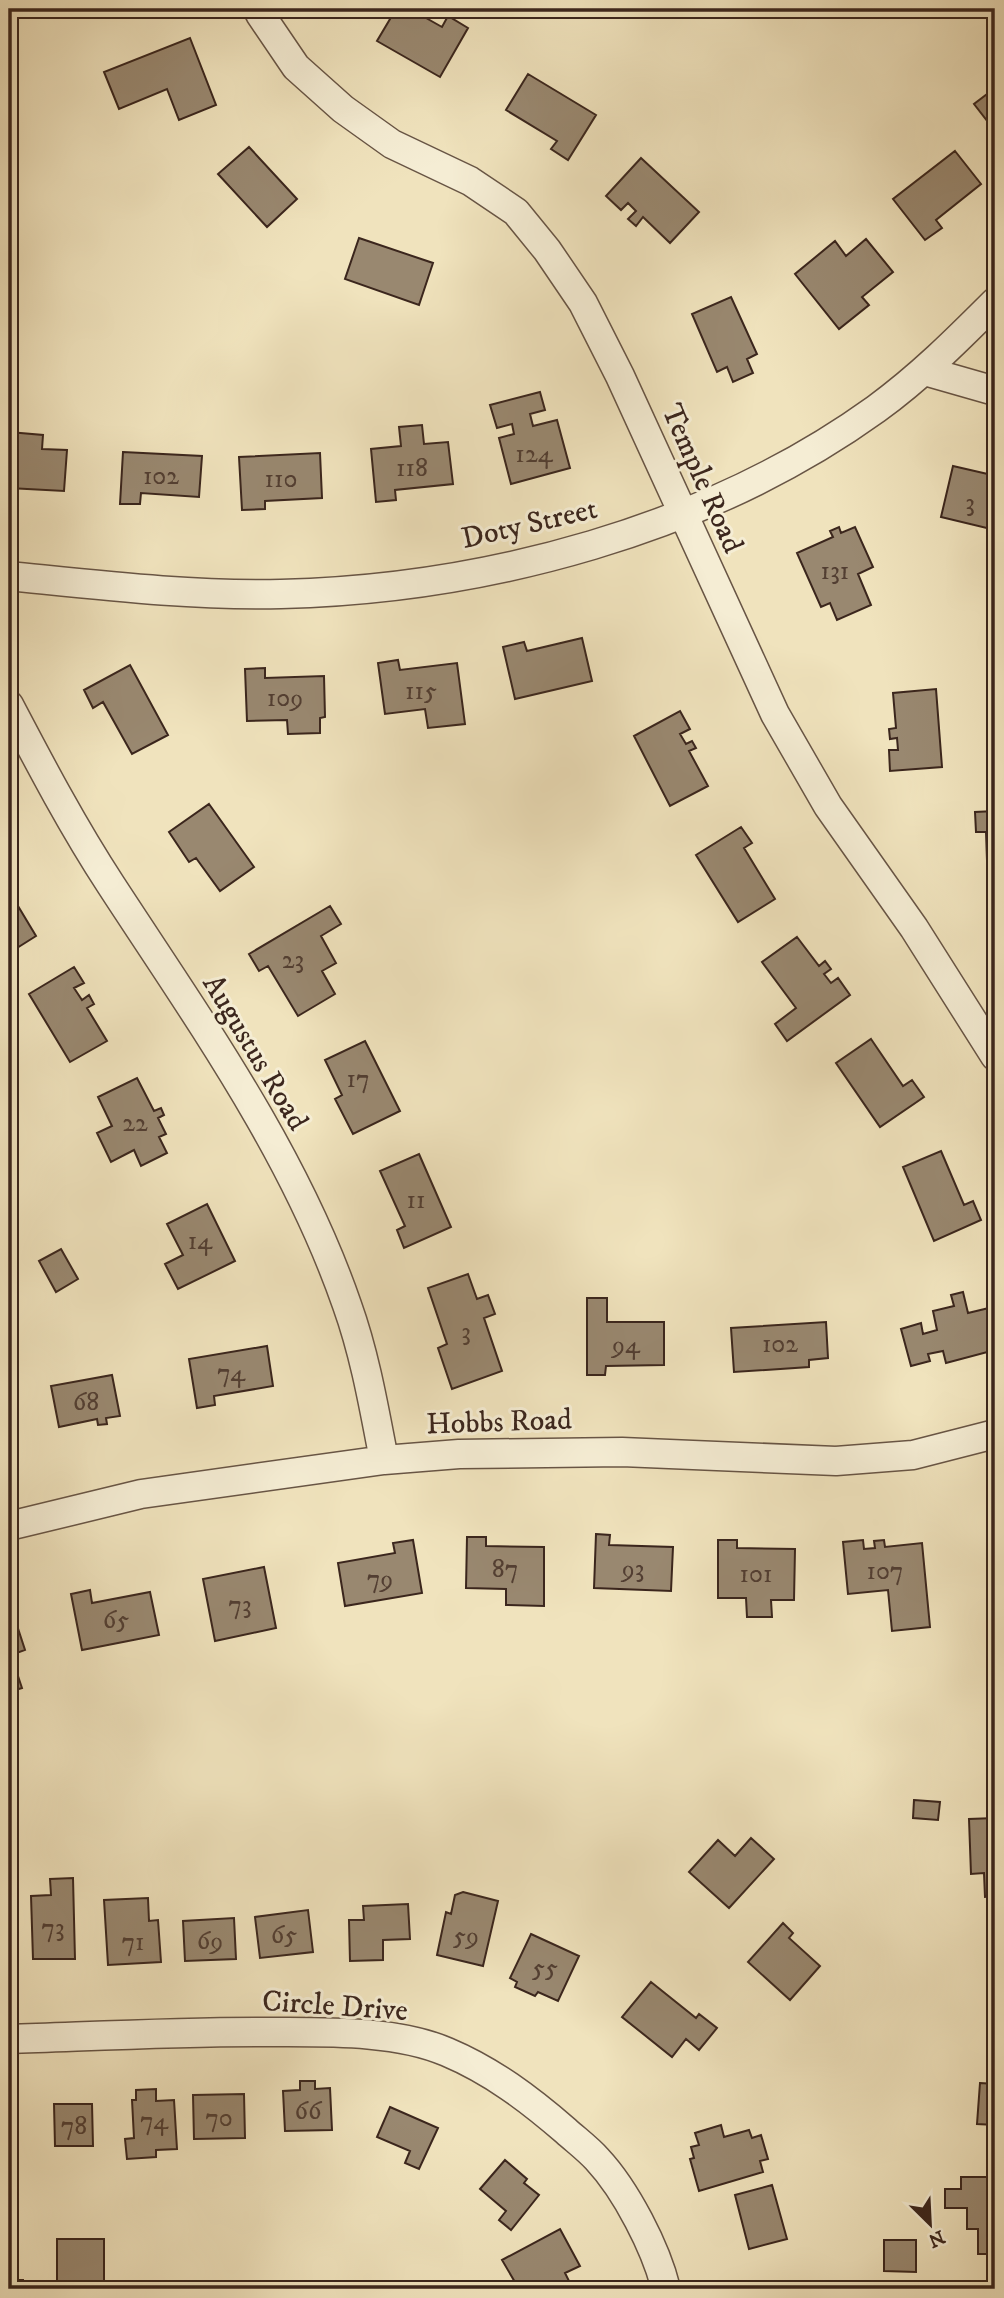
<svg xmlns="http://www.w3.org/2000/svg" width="1004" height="2298" viewBox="0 0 1004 2298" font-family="'IM FELL DW Pica',serif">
  <rect width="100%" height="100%" fill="#f0e3bd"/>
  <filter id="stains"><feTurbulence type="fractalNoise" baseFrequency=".00286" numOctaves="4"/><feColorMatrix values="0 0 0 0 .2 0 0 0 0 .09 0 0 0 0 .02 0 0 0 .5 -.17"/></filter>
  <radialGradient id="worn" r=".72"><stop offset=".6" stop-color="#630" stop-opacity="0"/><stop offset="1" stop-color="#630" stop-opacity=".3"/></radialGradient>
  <path fill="#998870" stroke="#3b261d" stroke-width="2" d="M396,9H410L442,27L448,16L468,28L440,77L377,41Z
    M190,38L216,105L179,120L167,89L119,109L104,72Z
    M528,74L596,115L568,160L551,149L557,141L506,110Z
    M995,88V131L974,104Z
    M249,147L297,199L267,227L218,174Z
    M955,151L981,184L936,220L942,228L925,240L893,199Z
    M641,158L699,212L670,243L643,217L636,226L628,219L636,211L628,203L621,210L606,196Z
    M359,238L433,263L419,305L345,279Z
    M866,239L893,272L862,297L869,305L839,329L795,274L835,241L846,256Z
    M731,297L757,354L747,359L753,373L733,382L727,367L717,372L692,314Z
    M540,392L545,410L530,414L533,426L557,420L570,468L511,484L499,438L514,434L512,424L497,428L490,405Z
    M422,425L424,444L448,442L453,484L395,490L396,500L376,502L371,449L401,446L399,427Z
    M9,432L43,435L42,449L67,450L64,491L9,488Z
    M123,452L202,456L199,497L141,493L140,504H120Z
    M320,453L322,498L265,501V509L242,510L239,457Z
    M953,466L992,475L989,485L995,487V530L941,517Z
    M839,527L841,533L855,527L873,567L858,574L871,605L837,620L830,603L821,607L797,553L833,537L830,531Z
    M582,638L592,681L515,699L503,647L524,642L527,651Z
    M398,660L400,670L457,663L465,724L428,728L425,709L385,714L378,663Z
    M130,665L168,735L132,754L103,702L93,708L84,690Z
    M265,668V678L324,676L325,717L320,718V733L288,734L287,720L247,721L245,669Z
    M936,689L942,767L890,771L889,750H898L897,738L890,739L889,729L896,728L893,693Z
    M680,711L690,729L680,734L686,744L692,741L696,748L689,751L708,786L670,806L634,736Z
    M209,804L254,867L220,891L196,858L189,862L169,832Z
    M995,811V889H988L986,832H976L975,812Z
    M741,827L752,843L744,848L775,899L738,922L696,855Z
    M9,891L36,936L9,953Z
    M330,906L341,924L321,936L336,963L322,971L335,994L298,1016L268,966L259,971L249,954Z
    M797,937L819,966L825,961L831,969L824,974L831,983L838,978L850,995L787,1041L775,1024L796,1008L762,962Z
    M74,967L84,983L74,988L82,1000L89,995L94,1004L87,1008L107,1041L70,1062L29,994Z
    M871,1039L903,1086L912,1080L924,1097L880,1127L836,1063Z
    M365,1041L400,1111L353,1134L335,1099L342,1095L325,1060Z
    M137,1078L154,1111L161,1108L164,1115L158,1118L166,1134L159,1137L167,1153L141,1166L134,1150L111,1162L97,1133L112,1126L98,1097Z
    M941,1151L964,1205L973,1201L981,1220L934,1241L903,1167Z
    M419,1154L451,1227L404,1248L397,1230L405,1226L380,1171Z
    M207,1204L235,1261L178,1289L165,1264L183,1255L167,1224Z
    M61,1249L78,1279L56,1292L39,1261Z
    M468,1274L477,1299L488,1295L495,1314L484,1318L502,1371L452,1389L438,1348L447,1344L428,1288Z
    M963,1292L968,1313L993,1307L995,1316V1350L946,1363L943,1351L928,1354L930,1361L911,1366L901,1329L921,1323L923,1334L937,1330L933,1311L954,1306L951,1295Z
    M587,1298H607V1322H664V1365L606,1366L605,1375H587Z
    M826,1322L828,1358L809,1360V1367L734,1372L731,1328Z
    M267,1346L273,1386L214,1396L215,1405L197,1408L189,1359Z
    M112,1375L120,1416L106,1418L107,1424L98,1425L97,1419L59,1427L51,1386Z
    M991,1520H995V1563H991Z
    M596,1534L610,1535L609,1545L673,1547L671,1591L594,1588Z
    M467,1537H486V1546L544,1547V1606L506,1605V1589L466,1588Z
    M413,1540L422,1593L345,1606L338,1563L395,1553L393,1543Z
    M718,1540H737V1548L795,1549L794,1600H771L772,1617H747L746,1598H718Z
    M863,1540L864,1549L875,1548L874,1541L884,1540L885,1547L922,1543L930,1627L892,1631L888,1590L848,1594L843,1542Z
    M264,1567L276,1628L215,1641L203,1579Z
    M90,1590L92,1603L150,1592L159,1635L82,1650L71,1594Z
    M12,1610L25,1650L11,1655L22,1688L9,1692V1611Z
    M914,1800L940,1802L938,1820L913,1818Z
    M995,1818V1896L985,1897L984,1873L971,1874L969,1819Z
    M751,1838L774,1859L729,1908L689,1872L718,1840L735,1856Z
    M73,1878L75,1959H33L31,1896L51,1895L50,1879Z
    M463,1892L498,1901L483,1966L437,1955L446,1912L451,1914L455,1895Z
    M148,1898L149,1921L158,1920L161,1962L108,1965L104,1900Z
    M408,1904L410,1939L383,1940V1960L350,1961L349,1920H364L363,1906Z
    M308,1910L313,1952L260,1958L255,1917Z
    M9,1916L12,1967H9Z
    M234,1918L236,1959L185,1961L183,1921Z
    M783,1923L793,1933L789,1938L820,1966L790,2000L748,1962Z
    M531,1934L579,1956L558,2001L538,1992L535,1996L515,1987L517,1982L510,1978Z
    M651,1982L696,2018L699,2014L717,2028L699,2050L686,2039L672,2057L622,2017Z
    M300,2081H315V2089L330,2088L332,2130L285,2131L283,2091L300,2090Z
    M980,2083L995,2084V2125L977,2124Z
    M156,2089V2101L174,2100L177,2149L156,2150V2157L127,2159L125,2139L134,2138L132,2100H136V2090Z
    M244,2094L245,2138L194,2139L193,2095Z
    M54,2104H92L93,2146H55Z
    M9,2106H16L18,2148H9Z
    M390,2107L438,2128L419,2169L405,2163L410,2151L377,2137Z
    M721,2125L724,2137L749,2130L752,2138L761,2135L768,2159L760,2161L763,2172L699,2191L690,2159L694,2158L691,2147L699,2145L695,2133Z
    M505,2160L527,2179L524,2183L539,2195L511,2230L499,2220L506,2211L480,2189Z
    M961,2177H995V2254H978V2229H967V2208H945V2189H961Z
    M772,2185L787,2239L749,2249L735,2195Z
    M560,2229L580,2266L565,2273L570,2283L559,2289H554L551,2284L541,2289H519L502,2260Z
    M57,2239H104V2289H57Z
    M884,2240H916V2272L884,2271Z
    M9,2280H23V2289H9Z"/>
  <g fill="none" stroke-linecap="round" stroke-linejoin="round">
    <defs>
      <path id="minor" d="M260,14L296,67L343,109L392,144L470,181L516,212L547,250L583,303L620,376L775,714L828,806L914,928L995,1056
        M925,371L995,391
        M9,576C99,585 190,596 281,594C486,589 708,530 876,409C920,377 957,340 995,302
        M9,705C41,766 73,827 111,885C199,1020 294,1152 347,1305C365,1355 374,1408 384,1460
        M9,1526L141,1494L384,1460L459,1454L622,1452L836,1461L913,1455L995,1434
        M9,2039C99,2036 189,2031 279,2032C331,2032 399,2031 447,2052C492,2071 529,2099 566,2131C576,2140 588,2149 597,2159C626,2190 656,2248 666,2289"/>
    </defs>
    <use href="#minor" stroke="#685545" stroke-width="31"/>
    <use href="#minor" stroke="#f5edd4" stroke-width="28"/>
  </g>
  <g text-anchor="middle" stroke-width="6" stroke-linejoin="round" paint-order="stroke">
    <g font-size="26" fill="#523e32">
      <text x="534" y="462">124</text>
      <text x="412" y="476">118</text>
      <text x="161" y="484">102</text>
      <text x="281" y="487">110</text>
      <text x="970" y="511">3</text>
      <text x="835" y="579">131</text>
      <text x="421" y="699">115</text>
      <text x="285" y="706">109</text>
      <text x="293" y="968">23</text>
      <text x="358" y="1087">17</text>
      <text x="135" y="1131">22</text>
      <text x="416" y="1208">11</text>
      <text x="200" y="1249">14</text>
      <text x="466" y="1340">3</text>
      <text x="780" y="1352">102</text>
      <text x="626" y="1353">94</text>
      <text x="231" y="1381">74</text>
      <text x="86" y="1410">68</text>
      <text x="505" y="1577">87</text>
      <text x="633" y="1577">93</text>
      <text x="885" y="1579">107</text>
      <text x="756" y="1582">101</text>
      <text x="380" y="1587">79</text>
      <text x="240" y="1613">73</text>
      <text x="116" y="1628">65</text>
      <text x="53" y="1936">73</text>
      <text x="284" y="1943">65</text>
      <text x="466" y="1944">59</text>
      <text x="210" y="1949">69</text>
      <text x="133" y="1950">71</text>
      <text x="545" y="1976">55</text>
      <text x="308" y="2119">66</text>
      <text x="219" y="2126">70</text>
      <text x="154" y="2129">74</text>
      <text x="74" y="2134">78</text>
    </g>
    <g font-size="30" fill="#3b261d" stroke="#f5edd4">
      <text transform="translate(703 478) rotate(66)" y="10">Temple Road</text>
      <text transform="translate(529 523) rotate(-13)" y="10">Doty Street</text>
      <text transform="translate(256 1052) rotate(59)" y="10">Augustus Road</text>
      <text transform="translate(499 1421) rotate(-2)" y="10">Hobbs Road</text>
      <text transform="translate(335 2005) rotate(4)" y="10">Circle Drive</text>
    </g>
  </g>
  <rect width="1004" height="2298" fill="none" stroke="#f0e3bd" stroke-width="35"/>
  <rect x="10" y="10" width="983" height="2277" fill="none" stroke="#3b261d" stroke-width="3.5"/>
  <rect x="18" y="18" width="969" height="2263" fill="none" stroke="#3b261d" stroke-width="2"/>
  <g transform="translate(930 2224) rotate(156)" stroke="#f5edd4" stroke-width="5" paint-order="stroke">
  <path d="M0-5L12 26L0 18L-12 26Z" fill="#3b261d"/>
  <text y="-10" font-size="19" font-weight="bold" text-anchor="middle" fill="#3b261d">N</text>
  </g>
  <rect width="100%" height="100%" filter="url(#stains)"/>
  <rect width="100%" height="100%" fill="url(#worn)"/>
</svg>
